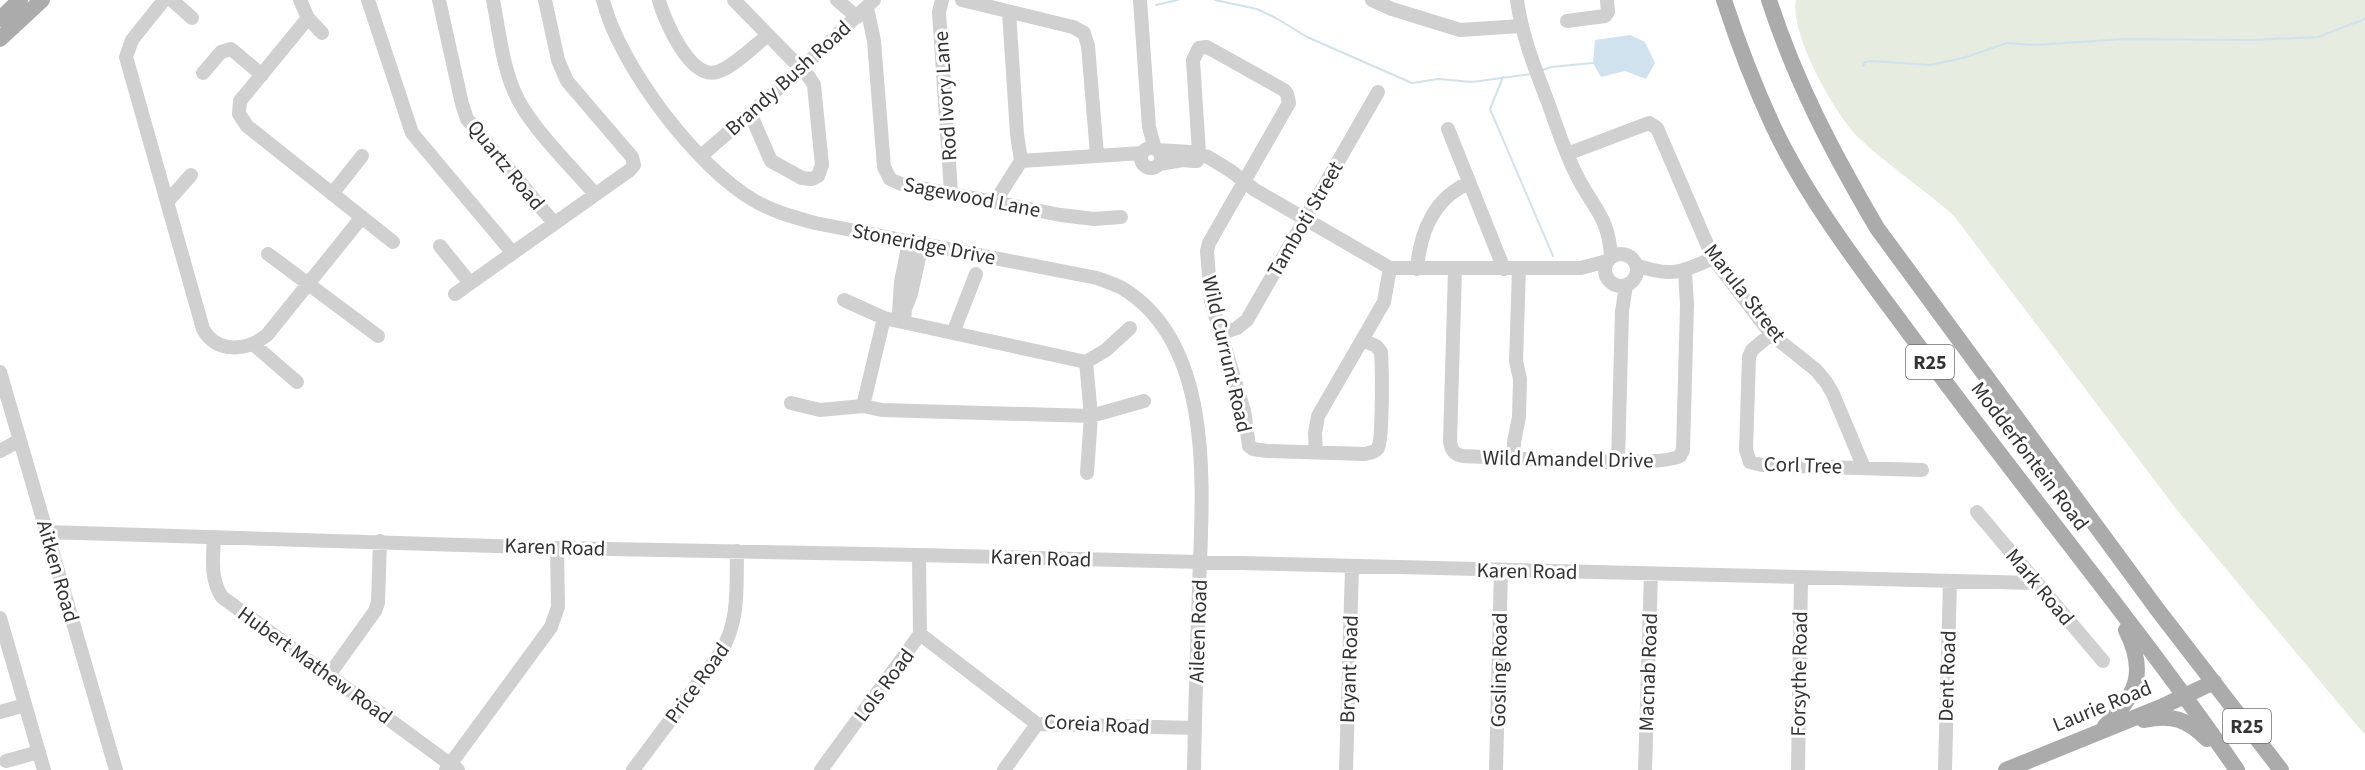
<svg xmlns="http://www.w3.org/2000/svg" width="2365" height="770" viewBox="0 0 2365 770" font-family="'Source Sans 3',sans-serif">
  <rect width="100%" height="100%" fill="#fff"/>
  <path fill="#e6ecdf" d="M1796,0H2365V735L2181,515L1954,216C1924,189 1890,167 1861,140C1836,117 1789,33 1796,0Z"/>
  <path fill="#cfe2ee" d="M1630,35L1645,42L1655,63L1646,79L1625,71L1601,77L1593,63L1595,40Z"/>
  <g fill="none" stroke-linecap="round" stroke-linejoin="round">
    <path stroke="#cfe2ee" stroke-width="2" d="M1215,0L1257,9L1276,18L1307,37L1412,83L1438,79L1472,82L1532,74
      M1156,5L1178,0
      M1863,66L1865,62L1871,61L1930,65L1963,58L2007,43L2035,45L2124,39L2251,40L2318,37L2365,19
      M1540,71L1551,67L1593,63
      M1503,77L1490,109L1553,256"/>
    <path stroke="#d0d0d0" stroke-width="14" d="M164,0L132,40L126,57L203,329C217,354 247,351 267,335L362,217
      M172,0L192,18
      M300,0L308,18L322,33
      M368,0L412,133L512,252
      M439,0L462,104L467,119L554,223
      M493,0C499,30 502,63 514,91C528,125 570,165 595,194
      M603,0C619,65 696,167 755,201C774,212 794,217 815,223L1097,278C1105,281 1114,284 1122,288C1217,345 1202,494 1199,588C1197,648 1195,709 1194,770
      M659,0C664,20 690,80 717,72C732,68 754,46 767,36
      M734,0L809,77L814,85L822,165L818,176L812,179L802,178L771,161L750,113
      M837,0L857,17
      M942,0L939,12L951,193
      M962,0L1073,27L1084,33L1088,46L1097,155
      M1140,0L1149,127L1155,149
      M1372,0L1392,9L1460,30L1521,26
      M1517,0C1522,37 1536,71 1549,105C1557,128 1565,152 1576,174C1592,207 1609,216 1611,257
      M867,8L874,41L884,167L890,179L901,184L1061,215L1094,219L1121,217
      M1009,12L1017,134L1021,161
      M308,18L240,101L239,114L247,126L393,242
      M1567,21L1605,16L1608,12L1607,0
      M203,73L221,52L231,49L262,75
      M1448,129L1504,269
      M1141 158a10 10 0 1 1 20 0a10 10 0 1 1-20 0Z
      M1157,150L1190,152L1208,157L1231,171L1255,190L1390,268H1581L1607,261
      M1567,154L1649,123L1657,128L1713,258L1771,334L1816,370L1826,382L1833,394L1864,468
      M701,156L801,69L874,0
      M1197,161L1199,153L1193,60L1199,48L1207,47L1284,90L1287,94L1289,103L1209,243L1207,251L1211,301L1244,411L1249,446L1253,449L1267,451L1365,454C1370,453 1375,452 1378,448C1383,439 1382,365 1381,352L1376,346L1363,340
      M1159,164L1183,160L1194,161
      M332,194L362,156
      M167,202L191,175
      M995,202L1021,161L1142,153
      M440,246L470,283
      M1605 270a16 16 0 1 1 32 0a16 16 0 1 1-32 0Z
      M268,254L378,336
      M1636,265C1669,277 1682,273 1713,258
      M1417,269C1420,232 1434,198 1469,183
      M1455,269L1450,442C1452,451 1454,454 1463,456C1498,457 1660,469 1680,456L1683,450L1687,305L1685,272
      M455,294L630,170L634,165L632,157L567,81L558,60L545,0
      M844,300L884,318L1086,362L1106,350L1130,328
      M899,313L901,282L909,242
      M904,322L905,309L911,294L922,244
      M953,333L976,274
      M1220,334L1237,328L1247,320L1378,92
      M1771,334L1752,350L1749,357L1746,450L1750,462L1762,465L1922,470
      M253,344L297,382
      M1086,362L1091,416L1087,473
      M0,372L116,770
      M791,403L820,410L863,406L882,410L1091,416L1144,401
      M863,406L884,318
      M0,451L20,440
      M1316,452L1315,433L1318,416L1384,302L1390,268
      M1514,458V442L1519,417L1520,379L1516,361L1519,269
      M1618,461L1622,311L1626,286
      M1977,512L2103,661
      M46,532L557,548L919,555L2036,583
      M214,537C213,558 210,579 222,597L458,770
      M0,618L44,770
      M920,634L1037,724L1195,728
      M329,675L375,611L378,603L380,541
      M0,712L25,705
      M6,761L39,752
      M446,770L551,627L558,607L557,548
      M633,770L721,652C740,619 736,588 737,551
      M821,770L920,634L919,555
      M1004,770L1037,724
      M1346,770L1352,567
      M1496,770L1501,570
      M1645,770L1651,574
      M1798,770L1801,578
      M1945,770L1950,581"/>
    <path stroke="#ababab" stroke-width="16" d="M1724,0C1738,43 1754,85 1773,126C1811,206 1868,277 1920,348C2024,490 2137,625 2237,770
      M1769,0C1796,83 1833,153 1877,228L2157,609L2281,770
      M0,19L20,0
      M0,39L42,0
      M2144,720C2172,714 2187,719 2207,739
      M2105,726C2137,695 2147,672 2126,630
      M2006,770L2161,707L2214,682"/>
  </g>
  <g text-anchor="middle" stroke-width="6" stroke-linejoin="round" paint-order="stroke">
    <g fill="#fff" stroke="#707070" stroke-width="1.5">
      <rect x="1906" y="345" width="48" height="34" rx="4.5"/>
      <rect x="2223" y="709" width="48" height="34" rx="4.5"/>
    </g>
    <g font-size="20" font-weight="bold" fill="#333">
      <text x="1930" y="369">R25</text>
      <text x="2247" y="733">R25</text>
    </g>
    <g font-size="21" fill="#333" stroke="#fff">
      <text transform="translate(788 78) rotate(-42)" y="7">Brandy Bush Road</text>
      <text transform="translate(945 96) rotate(-94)" y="7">Rod Ivory Lane</text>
      <text transform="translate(506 165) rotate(51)" y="7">Quartz Road</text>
      <text transform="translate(972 197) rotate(11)" y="7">Sagewood Lane</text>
      <text transform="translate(1305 219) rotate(-60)" y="7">Tamboti Street</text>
      <text transform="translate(924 244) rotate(11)" y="7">Stoneridge Drive</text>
      <text transform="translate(1745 293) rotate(52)" y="7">Marula Street</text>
      <text transform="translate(1227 354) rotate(77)" y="7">Wild Currunt Road</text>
      <text transform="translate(2030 456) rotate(53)" y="7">Modderfontein Road</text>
      <text transform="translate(1568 459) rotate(1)" y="7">Wild Amandel Drive</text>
      <text transform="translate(1803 465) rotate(2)" y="7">Corl Tree</text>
      <text transform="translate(555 547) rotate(2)" y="7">Karen Road</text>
      <text transform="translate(1041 558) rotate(2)" y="7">Karen Road</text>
      <text transform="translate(58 571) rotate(74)" y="7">Aitken Road</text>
      <text transform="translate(1527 571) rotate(1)" y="7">Karen Road</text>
      <text transform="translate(2040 587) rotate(50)" y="7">Mark Road</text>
      <text transform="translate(1198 631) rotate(-88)" y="7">Aileen Road</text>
      <text transform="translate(315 665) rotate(36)" y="7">Hubert Mathew Road</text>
      <text transform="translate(1349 669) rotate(-88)" y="7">Bryant Road</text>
      <text transform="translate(1499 670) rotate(-89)" y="7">Gosling Road</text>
      <text transform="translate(1648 672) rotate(-88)" y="7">Macnab Road</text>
      <text transform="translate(1799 674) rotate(-89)" y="7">Forsythe Road</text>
      <text transform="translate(1947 676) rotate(-88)" y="7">Dent Road</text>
      <text transform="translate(697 683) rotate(-54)" y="7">Price Road</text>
      <text transform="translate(884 685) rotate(-53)" y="7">Lols Road</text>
      <text transform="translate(2102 706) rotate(-22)" y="7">Laurie Road</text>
      <text transform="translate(1097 724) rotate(3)" y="7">Coreia Road</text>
    </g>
  </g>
</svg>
